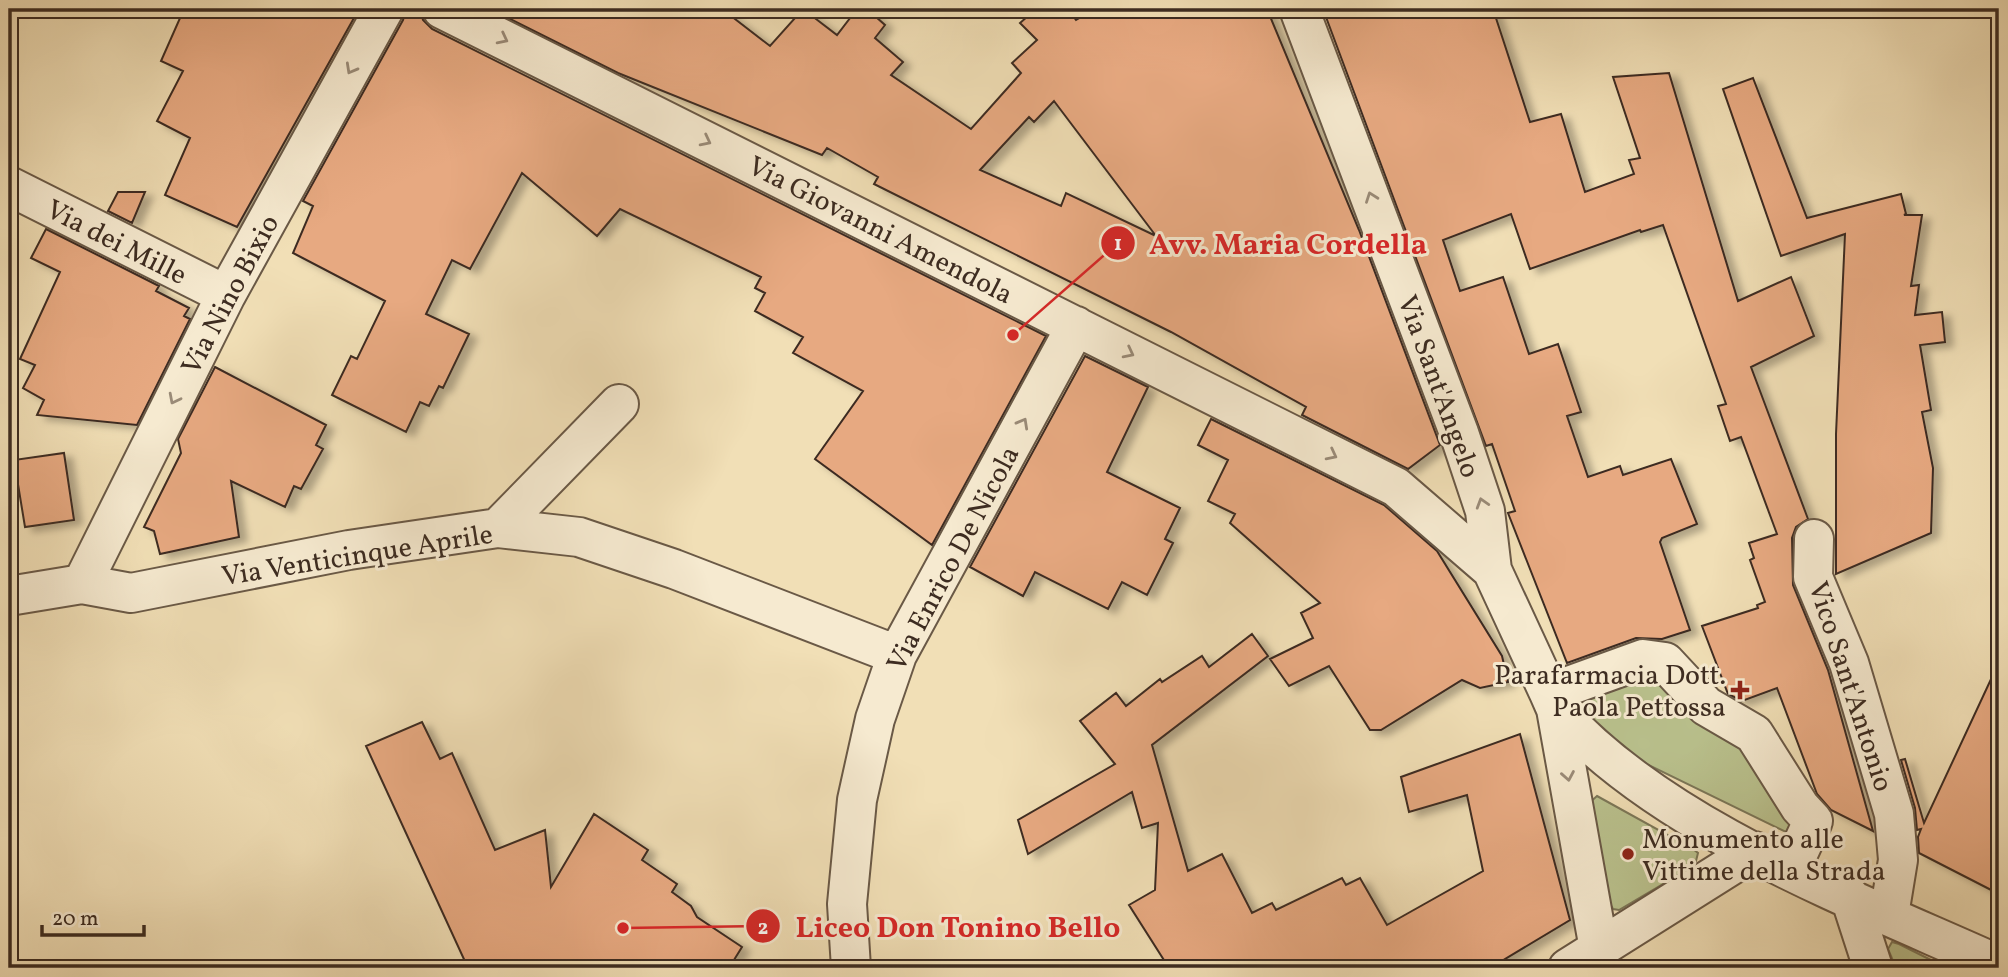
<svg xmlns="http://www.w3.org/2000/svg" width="2008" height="977" viewBox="0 0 2008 977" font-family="Vollkorn,serif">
  <defs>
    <filter id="shadow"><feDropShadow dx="8" dy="4.5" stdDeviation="3.5" flood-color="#0004"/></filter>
  </defs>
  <rect width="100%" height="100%" fill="#f1dfb6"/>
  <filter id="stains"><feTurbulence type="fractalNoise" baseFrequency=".00286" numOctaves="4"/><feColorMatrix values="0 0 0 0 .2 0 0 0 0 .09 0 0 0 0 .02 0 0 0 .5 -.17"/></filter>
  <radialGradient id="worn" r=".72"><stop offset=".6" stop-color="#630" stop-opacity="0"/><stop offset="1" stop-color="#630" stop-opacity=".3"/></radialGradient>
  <path fill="#bac28e" stroke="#7c7758" stroke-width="2" d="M1650,674L1750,752L1795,830L1786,832L1624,753C1608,740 1585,718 1584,697Z
    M1597,796L1693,849L1698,853L1695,865L1619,910L1613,909L1609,902L1588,804Z
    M1892,942L1899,944L1947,968H1896L1888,949Z"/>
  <path fill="#e7a981" stroke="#3d2c21" stroke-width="2" fill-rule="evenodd" filter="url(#shadow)" d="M184,9H359L237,227L165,195L190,138L157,121L183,71L161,61Z
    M406,9H420L423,20L432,29L1046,336L932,545L815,459L863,391L793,353L803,337L755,311L765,293L755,288L761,277L620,209L597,236L522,173L470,269L452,260L426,314L469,334L443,388L439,386L429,406L420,402L406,432L332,395L351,356L357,359L385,301L293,253L313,206L303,201L403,20Z
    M490,9H722L770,46L803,9L837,35L857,9H867L885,25L875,38L903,62L891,75L971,129L1021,73L1012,63L1037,40L1020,23L1036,9H1068L1076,20L1095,9H1267L1359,230L1440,445L1408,469L1302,415L1306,407L1171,332L874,184L878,177L827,148L822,155L618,73ZM1054,101L1156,236L1066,193L1061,206L980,170L1029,117L1034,122Z
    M1323,9H1493L1530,122L1561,114L1585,192L1634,174L1629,160L1640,158L1613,77L1669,73L1738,301L1791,277L1814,336L1751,367L1808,519L1796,527L1792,538L1793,585L1828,670L1873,831L1831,810L1817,794L1777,688L1742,701L1728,694L1702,626L1758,608L1757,605L1765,602L1750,560L1754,558L1749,543L1777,534L1741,437L1730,441L1718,406L1726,404L1663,225L1641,232L1640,230L1530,269L1511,214L1443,240L1460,291L1503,277L1529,354L1558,344L1581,412L1567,416L1588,477L1620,466L1623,475L1671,459L1697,524L1662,538L1660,542L1690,630L1662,639L1636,638L1567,663L1508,513L1515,511L1492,444L1486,446Z
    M1753,78L1807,218L1901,194L1906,214L1904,215H1922L1911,286L1919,285L1915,315L1942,312L1945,342L1920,345L1931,410L1922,412L1933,468L1931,533L1836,574V434L1845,234L1781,256L1723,89Z
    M118,192H145L132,223L108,211Z
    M46,229L159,286L156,291L189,308L184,316L190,319L137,425L37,415L44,400L23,388L35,365L20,359L60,272L31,258Z
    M1085,356L1148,387L1107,472L1180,508L1165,539L1173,543L1147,595L1122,582L1108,609L1035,572L1023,596L970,567Z
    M215,367L326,425L316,445L323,449L301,489L294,486L285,507L231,481L239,537L160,554L154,531L144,527L181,453L178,439Z
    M1211,419L1384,505L1437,551L1502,656L1508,682L1480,688L1462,680L1381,730H1370L1329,666L1289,686L1270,659L1313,638L1301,613L1320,603L1230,523L1235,514L1208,501L1228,460L1198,445Z
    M64,453L74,520L25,527L14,460Z
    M1252,634L1268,656L1152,745L1188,871L1222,854L1252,913L1272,903L1276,910L1342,878L1346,885L1360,878L1387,925L1483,871L1467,795L1409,812L1401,777L1520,734L1570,920L1490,968H1169L1129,905L1155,890L1158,823L1142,828L1132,792L1028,854L1018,820L1115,764L1080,721L1116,693L1126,706L1160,679L1162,682L1202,656L1209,667Z
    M1999,662V894L1919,853L1918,837L1921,829L1917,830L1915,808L1901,760L1905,759L1924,823Z
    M422,722L440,759L452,753L495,850L545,830L551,887L594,814L648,850L642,860L677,884L672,892L691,906L697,917L742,947L729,968H468L366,746Z"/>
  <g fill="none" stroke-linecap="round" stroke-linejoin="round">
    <defs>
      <path id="minor" d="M442,9L1396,487L1492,570L1549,693L1556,709L1599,949
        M1299,9L1459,433L1485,511L1492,570
        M9,186L226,295
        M498,528L619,404
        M1814,539L1813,577L1849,663L1894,814L1898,860L1889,915
        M82,584L226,295L384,9
        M9,596L82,584L131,593L349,550L498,528L579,537L674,569L897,655
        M1549,693L1643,659L1665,662L1706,706L1754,734L1800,807L1813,821L1791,869
        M1556,709C1661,828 1855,900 1999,965
        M1850,897L1873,968
        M851,968L847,904L857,800L875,719L897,655L1076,326
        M1568,968L1754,851"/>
    </defs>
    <use href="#minor" stroke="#6a5946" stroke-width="42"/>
    <use href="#minor" stroke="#f6ead0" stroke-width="38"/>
  </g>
  <defs><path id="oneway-chevron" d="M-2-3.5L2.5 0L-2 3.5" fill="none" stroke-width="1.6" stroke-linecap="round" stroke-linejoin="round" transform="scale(1.75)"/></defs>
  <g stroke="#9a8b78">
    <use href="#oneway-chevron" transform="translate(503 39) rotate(27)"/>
    <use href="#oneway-chevron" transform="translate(351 69) rotate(119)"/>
    <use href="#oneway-chevron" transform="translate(706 141) rotate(27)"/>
    <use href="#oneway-chevron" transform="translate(1371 197) rotate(-110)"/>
    <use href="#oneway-chevron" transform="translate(1129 353) rotate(27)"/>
    <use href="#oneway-chevron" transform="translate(174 399) rotate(117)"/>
    <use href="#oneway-chevron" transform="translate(1023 423) rotate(-61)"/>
    <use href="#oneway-chevron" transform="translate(1332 455) rotate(27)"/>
    <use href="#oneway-chevron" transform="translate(1482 503) rotate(-107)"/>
    <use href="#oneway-chevron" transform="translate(1568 776) rotate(80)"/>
  </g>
  <g fill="#8f2418" stroke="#f6ead0" stroke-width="2.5">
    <path d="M1736.5 679.5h7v7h7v7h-7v7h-7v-7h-7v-7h7z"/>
    <circle cx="1628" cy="854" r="7"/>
  </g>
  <g text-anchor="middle" stroke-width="6" stroke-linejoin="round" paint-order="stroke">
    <g font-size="28" fill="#3d2c21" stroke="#f6ead0">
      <text transform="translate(881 229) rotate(27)" y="10">Via Giovanni Amendola</text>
      <text transform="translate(117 241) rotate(27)" y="10">Via dei Mille</text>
      <text transform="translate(229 294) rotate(-62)" y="10">Via Nino Bixio</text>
      <text transform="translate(1440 386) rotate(70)" y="10">Via Sant'Angelo</text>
      <text transform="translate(357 554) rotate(-9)" y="10">Via Venticinque Aprile</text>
      <text transform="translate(952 558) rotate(-62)" y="10">Via Enrico De Nicola</text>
      <text transform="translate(1852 686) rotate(72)" y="10">Vico Sant'Antonio</text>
    </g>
    <g font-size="28" fill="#3d2c21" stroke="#f6ead0" text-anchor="end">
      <text x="1726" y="684">Parafarmacia Dott.<tspan x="1726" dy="32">Paola Pettossa</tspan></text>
      <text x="1642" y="848" text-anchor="start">Monumento alle<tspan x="1642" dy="32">Vittime della Strada</tspan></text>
    </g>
  </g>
  <path fill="none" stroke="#d62828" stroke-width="2.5" d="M1013 335L1118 243M623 928L763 926"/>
  <g fill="#d62828" stroke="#f6ead0" stroke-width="2.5">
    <circle cx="1013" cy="335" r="7"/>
    <circle cx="623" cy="928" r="7"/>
    <circle cx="1118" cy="243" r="18"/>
    <circle cx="763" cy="926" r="18"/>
  </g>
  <g font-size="21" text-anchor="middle" font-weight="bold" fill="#fff">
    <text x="1118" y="250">1</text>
    <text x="763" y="934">2</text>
  </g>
  <g font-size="30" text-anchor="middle" font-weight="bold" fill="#d62828" stroke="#f6ead0" stroke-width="6" stroke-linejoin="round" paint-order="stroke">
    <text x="1288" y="254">Avv. Maria Cordella</text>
    <text x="958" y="937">Liceo Don Tonino Bello</text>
  </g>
  <rect width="2008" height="977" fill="none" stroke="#f1dfb6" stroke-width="35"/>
  <rect x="10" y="10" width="1987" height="956" fill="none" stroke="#3d2c21" stroke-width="3.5"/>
  <rect x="18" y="18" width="1973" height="942" fill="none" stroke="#3d2c21" stroke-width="2"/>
  <path d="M42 925v10h102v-10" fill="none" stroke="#3d2c21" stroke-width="3.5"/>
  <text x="52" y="925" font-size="21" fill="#3d2c21" stroke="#f6ead0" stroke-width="5" paint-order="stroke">20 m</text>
  <rect width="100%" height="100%" filter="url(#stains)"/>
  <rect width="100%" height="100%" fill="url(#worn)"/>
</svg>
